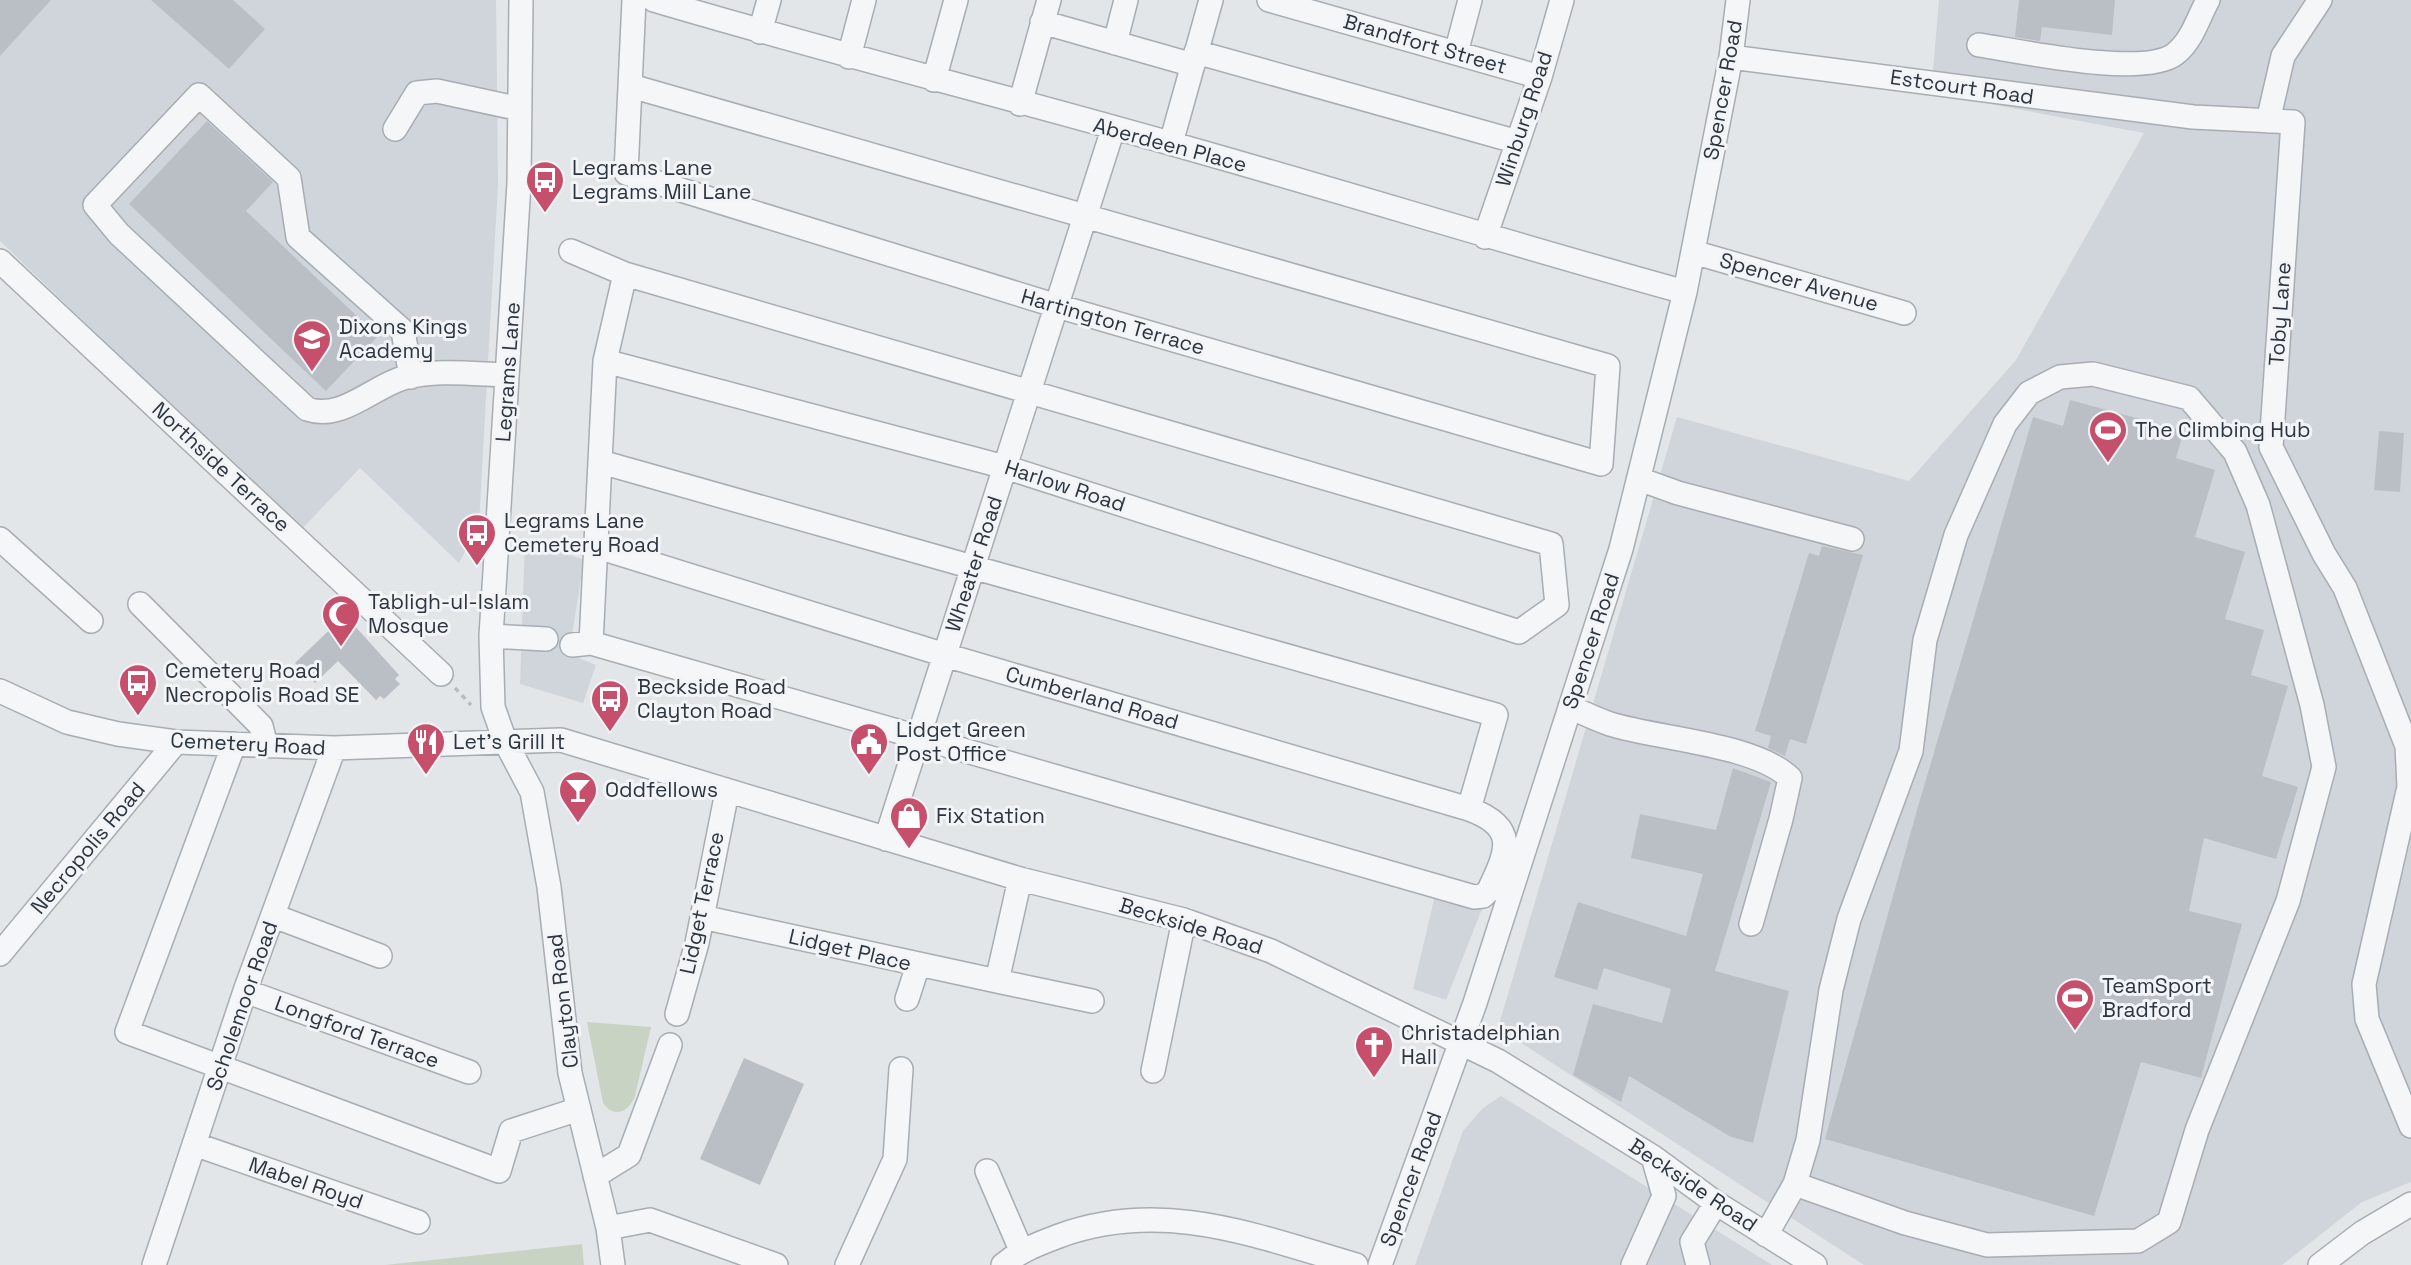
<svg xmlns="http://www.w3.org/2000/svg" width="2411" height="1265" viewBox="0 0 2411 1265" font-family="'Space Grotesk',sans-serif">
  <rect width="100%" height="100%" fill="#e2e6e9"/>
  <path fill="#d0d5db" d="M0,0H496L498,184L479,524L459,563L360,468L301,530L0,241Z
    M1939,0H2411V1182L2362,1202L2282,1265H1864L1498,1028L1677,417L1909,481L2016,360L2144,133L1931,93Z
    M525,539L584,560L569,654L596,665L583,703L520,684Z
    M1435,895L1482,909L1446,1000L1413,989Z
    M1501,1096L1772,1265H1415L1463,1131L1483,1108Z"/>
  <path fill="#c9d3c4" d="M587,1022L651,1027L635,1096C629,1112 614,1119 603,1103Z
    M582,1244L584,1265H385Z"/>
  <path fill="#babfc6" d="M0,0H51L0,56Z
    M151,0H233L265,29L229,69Z
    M2019,0H2115L2112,35L2042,27L2040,41L2015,37Z
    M207,121L273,182L246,211L378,336L326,391L129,204Z
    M2070,400L2184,431L2176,458L2215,470L2195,537L2245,552L2225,619L2264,630L2251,675L2288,686L2262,776L2298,787L2276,859L2204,838L2189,911L2242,924L2201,1078L2141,1062L2094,1216L1825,1139L1917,810L2033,417L2063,426Z
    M2379,431L2404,433L2400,492L2374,490Z
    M1822,546L1863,555L1806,744L1790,739L1785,756L1768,748L1771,736L1755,731L1809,553L1819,556Z
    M345,615L399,675L395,679L400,684L384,699L380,696L376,700L338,661L315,683L295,663Z
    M1733,768L1771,782L1715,971L1789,991L1753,1143L1731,1137L1629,1076L1621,1102L1573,1075L1593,1004L1662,1023L1671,989L1604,968L1597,990L1554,977L1578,902L1686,936L1703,874L1631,858L1640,814L1716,830Z
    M744,1058L804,1084L760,1185L700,1159Z"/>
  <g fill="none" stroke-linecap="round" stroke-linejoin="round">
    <defs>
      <path id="minor" d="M521,0L519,183L491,636L493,707L505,741L532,792L549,887L570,1073L608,1228L613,1265
        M654,0C826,51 1000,95 1173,144C1344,192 1514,245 1685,292
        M1269,0L1540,77
        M1042,22L1193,65
        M760,32L769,0
        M1115,43L1126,0
        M1979,45C2019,51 2144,78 2175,54C2192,41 2198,18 2208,0
        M1196,52L1518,142
        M1456,53L1470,0
        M849,57L864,0
        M1731,57L2193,117L2293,122L2271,447L2324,554L2345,588L2407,746L2409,787L2364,984L2367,1019L2411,1126
        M934,80L956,0
        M631,86L1608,366L1601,464L1057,306L626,173L634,0
        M1020,104L1049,0
        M2268,121L2283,56L2320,0
        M395,129L417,93L437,91L520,109
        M1171,143L1211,0
        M1485,237L1540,77L1562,0
        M571,251L625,274
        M1693,252L1904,313
        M0,261L441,674
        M411,377L403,331L298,237L289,178L199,95L95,205L119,234L307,409C341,421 371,388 403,378C436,369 473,374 507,375
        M601,462L1496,715L1469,809
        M1639,479L1678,493L1852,539
        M0,539L91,621
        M140,604L261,726L266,746
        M491,636L546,639
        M591,643L605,361L625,274L1551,544L1557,605L1519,632L1005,467L605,361
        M572,645L591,643L1474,897L1483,896L1489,890C1508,850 1518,827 1469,809L945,655L598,547
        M0,691L67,722L118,734L176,742L334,748L561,740L1020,879L1184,920L1271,951L1498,1061L1653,1157L1716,1203L1815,1265
        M1570,707C1583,713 1596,719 1610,724C1658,739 1755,744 1790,778L1781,819L1751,924
        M234,744L127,1032L499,1171L511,1131L579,1109
        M886,839L1113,129
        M274,916L380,956
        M702,917L997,981L1020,879
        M0,954L176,742
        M997,981L1092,1001
        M245,991L469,1072
        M907,999L918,965
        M677,1014L697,943L727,792
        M1153,1071L1184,920
        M194,1144L418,1222
        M987,1171L1021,1250
        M595,1176L629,1155L670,1045
        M608,1228L650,1220L776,1265
        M1766,1235L1795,1184L1808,1140L1831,990L1849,919L1911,751L1925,640L1956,535L2005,424L2029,393L2060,377L2093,374L2189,398L2235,452L2258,505L2312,705L2324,767L2288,901L2197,1130L2169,1222L2138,1241L1987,1245L1905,1223L1795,1184
        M154,1265L245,991L334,748
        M847,1265L895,1159L901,1069
        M1003,1265C1021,1250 1038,1244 1059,1236C1163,1198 1256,1236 1356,1265
        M1380,1265L1475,1003L1621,549L1685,292L1731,57L1738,0
        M1633,1265L1664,1196L1653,1157
        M1698,1265L1692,1242L1716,1203
        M2320,1265L2362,1233L2411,1204"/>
    </defs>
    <use href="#minor" stroke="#a7adb3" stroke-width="26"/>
    <path stroke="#b8bcc1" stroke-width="3.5" stroke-dasharray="5 5" stroke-linecap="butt" d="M455,688L471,705"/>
    <use href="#minor" stroke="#f4f6f8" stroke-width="23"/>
  </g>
  <defs>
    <symbol id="bus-pin" viewBox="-11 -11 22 30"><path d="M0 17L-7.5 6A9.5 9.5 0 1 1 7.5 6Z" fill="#c6506c" stroke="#f2f4f7"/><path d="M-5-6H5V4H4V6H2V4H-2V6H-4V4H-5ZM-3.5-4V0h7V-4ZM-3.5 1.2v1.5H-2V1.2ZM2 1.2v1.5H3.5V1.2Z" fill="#fff"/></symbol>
    <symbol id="school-pin" viewBox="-11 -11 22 30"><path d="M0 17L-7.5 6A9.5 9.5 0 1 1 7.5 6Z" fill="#c6506c" stroke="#f2f4f7"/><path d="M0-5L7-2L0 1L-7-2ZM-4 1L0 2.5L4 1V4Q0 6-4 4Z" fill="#fff"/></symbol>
    <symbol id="stadium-pin" viewBox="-11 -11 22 30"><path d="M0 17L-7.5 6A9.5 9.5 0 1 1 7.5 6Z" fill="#c6506c" stroke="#f2f4f7"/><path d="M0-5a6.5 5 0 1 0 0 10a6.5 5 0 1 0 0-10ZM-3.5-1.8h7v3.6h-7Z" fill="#fff"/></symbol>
    <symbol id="mosque-pin" viewBox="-11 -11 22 30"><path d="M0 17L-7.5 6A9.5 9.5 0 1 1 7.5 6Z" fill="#c6506c" stroke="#f2f4f7"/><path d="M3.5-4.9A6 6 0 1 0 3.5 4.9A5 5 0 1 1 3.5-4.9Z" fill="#fff"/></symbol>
    <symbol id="restaurant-pin" viewBox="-11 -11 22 30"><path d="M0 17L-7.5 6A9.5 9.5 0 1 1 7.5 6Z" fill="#c6506c" stroke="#f2f4f7"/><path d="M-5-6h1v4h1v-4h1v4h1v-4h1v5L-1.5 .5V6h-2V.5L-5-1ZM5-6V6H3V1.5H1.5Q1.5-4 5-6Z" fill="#fff"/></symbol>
    <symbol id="civic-pin" viewBox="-11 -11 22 30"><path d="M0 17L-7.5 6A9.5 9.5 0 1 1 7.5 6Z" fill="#c6506c" stroke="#f2f4f7"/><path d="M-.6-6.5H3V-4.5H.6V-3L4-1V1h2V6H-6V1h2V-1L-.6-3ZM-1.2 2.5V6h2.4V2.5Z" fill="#fff"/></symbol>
    <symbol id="bar-pin" viewBox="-11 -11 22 30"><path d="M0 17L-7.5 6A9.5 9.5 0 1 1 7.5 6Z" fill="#c6506c" stroke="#f2f4f7"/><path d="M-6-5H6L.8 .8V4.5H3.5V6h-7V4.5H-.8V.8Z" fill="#fff"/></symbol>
    <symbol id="shop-pin" viewBox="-11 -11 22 30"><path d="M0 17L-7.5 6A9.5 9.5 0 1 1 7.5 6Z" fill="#c6506c" stroke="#f2f4f7"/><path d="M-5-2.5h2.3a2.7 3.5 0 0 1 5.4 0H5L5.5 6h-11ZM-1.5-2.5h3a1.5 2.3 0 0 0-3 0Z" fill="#fff"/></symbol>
    <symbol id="church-pin" viewBox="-11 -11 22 30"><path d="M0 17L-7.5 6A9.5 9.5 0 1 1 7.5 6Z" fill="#c6506c" stroke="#f2f4f7"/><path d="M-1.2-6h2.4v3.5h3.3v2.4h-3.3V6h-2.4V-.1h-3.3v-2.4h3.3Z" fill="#fff"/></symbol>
  </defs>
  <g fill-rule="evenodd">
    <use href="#bus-pin" x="523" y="158" width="44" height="60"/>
    <use href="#school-pin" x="290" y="317" width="44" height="60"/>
    <use href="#stadium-pin" x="2086" y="408" width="44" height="60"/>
    <use href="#bus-pin" x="455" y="511" width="44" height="60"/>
    <use href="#mosque-pin" x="319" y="592" width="44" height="60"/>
    <use href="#bus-pin" x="116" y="661" width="44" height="60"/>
    <use href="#bus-pin" x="588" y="677" width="44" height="60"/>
    <use href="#restaurant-pin" x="404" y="720" width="44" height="60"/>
    <use href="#civic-pin" x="847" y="720" width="44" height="60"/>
    <use href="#bar-pin" x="556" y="768" width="44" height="60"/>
    <use href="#shop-pin" x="887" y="794" width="44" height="60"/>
    <use href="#stadium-pin" x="2053" y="976" width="44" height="60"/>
    <use href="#church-pin" x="1352" y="1023" width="44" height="60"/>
  </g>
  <g text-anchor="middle" stroke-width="6" stroke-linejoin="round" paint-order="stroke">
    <g font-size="21" fill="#2b3540" stroke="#f2f4f7">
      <text transform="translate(1425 44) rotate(16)" y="7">Brandfort Street</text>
      <text transform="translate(1962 87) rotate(8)" y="7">Estcourt Road</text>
      <text transform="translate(1723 90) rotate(-80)" y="7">Spencer Road</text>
      <text transform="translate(1524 119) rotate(-72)" y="7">Winburg Road</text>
      <text transform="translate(1170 145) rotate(15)" y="7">Aberdeen Place</text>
      <text transform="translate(1799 282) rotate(16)" y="7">Spencer Avenue</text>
      <text transform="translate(2280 314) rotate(-86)" y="7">Toby Lane</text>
      <text transform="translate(1113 322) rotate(16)" y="7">Hartington Terrace</text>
      <text transform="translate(508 372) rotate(-86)" y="7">Legrams Lane</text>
      <text transform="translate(221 467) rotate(43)" y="7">Northside Terrace</text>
      <text transform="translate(1065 486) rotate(18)" y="7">Harlow Road</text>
      <text transform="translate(974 564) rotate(-72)" y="7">Wheater Road</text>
      <text transform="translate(1591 641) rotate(-72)" y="7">Spencer Road</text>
      <text transform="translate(1092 698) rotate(16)" y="7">Cumberland Road</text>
      <text transform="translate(248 744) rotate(3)" y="7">Cemetery Road</text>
      <text transform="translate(88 848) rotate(-50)" y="7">Necropolis Road</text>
      <text transform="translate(702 903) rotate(-78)" y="7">Lidget Terrace</text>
      <text transform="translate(1191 926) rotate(17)" y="7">Beckside Road</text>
      <text transform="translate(850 950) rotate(13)" y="7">Lidget Place</text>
      <text transform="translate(563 1001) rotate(-97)" y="7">Clayton Road</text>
      <text transform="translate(242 1006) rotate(-71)" y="7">Scholemoor Road</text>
      <text transform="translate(357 1032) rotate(20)" y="7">Longford Terrace</text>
      <text transform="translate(1411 1179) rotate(-70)" y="7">Spencer Road</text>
      <text transform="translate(306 1183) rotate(19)" y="7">Mabel Royd</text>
      <text transform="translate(1693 1185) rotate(34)" y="7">Beckside Road</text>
    </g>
    <g font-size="21" fill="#2b3540" stroke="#f2f4f7" text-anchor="start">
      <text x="572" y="175">Legrams Lane<tspan x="572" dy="24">Legrams Mill Lane</tspan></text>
      <text x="339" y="334">Dixons Kings<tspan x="339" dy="24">Academy</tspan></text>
      <text x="2135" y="437">The Climbing Hub</text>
      <text x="504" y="528">Legrams Lane<tspan x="504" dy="24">Cemetery Road</tspan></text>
      <text x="368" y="609">Tabligh-ul-Islam<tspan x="368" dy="24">Mosque</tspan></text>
      <text x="165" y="678">Cemetery Road<tspan x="165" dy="24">Necropolis Road SE</tspan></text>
      <text x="637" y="694">Beckside Road<tspan x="637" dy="24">Clayton Road</tspan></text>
      <text x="896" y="737">Lidget Green<tspan x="896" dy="24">Post Office</tspan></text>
      <text x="453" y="749">Let's Grill It</text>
      <text x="605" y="797">Oddfellows</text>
      <text x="936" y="823">Fix Station</text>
      <text x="2102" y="993">TeamSport<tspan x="2102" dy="24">Bradford</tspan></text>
      <text x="1401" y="1040">Christadelphian<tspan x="1401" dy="24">Hall</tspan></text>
    </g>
  </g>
</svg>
